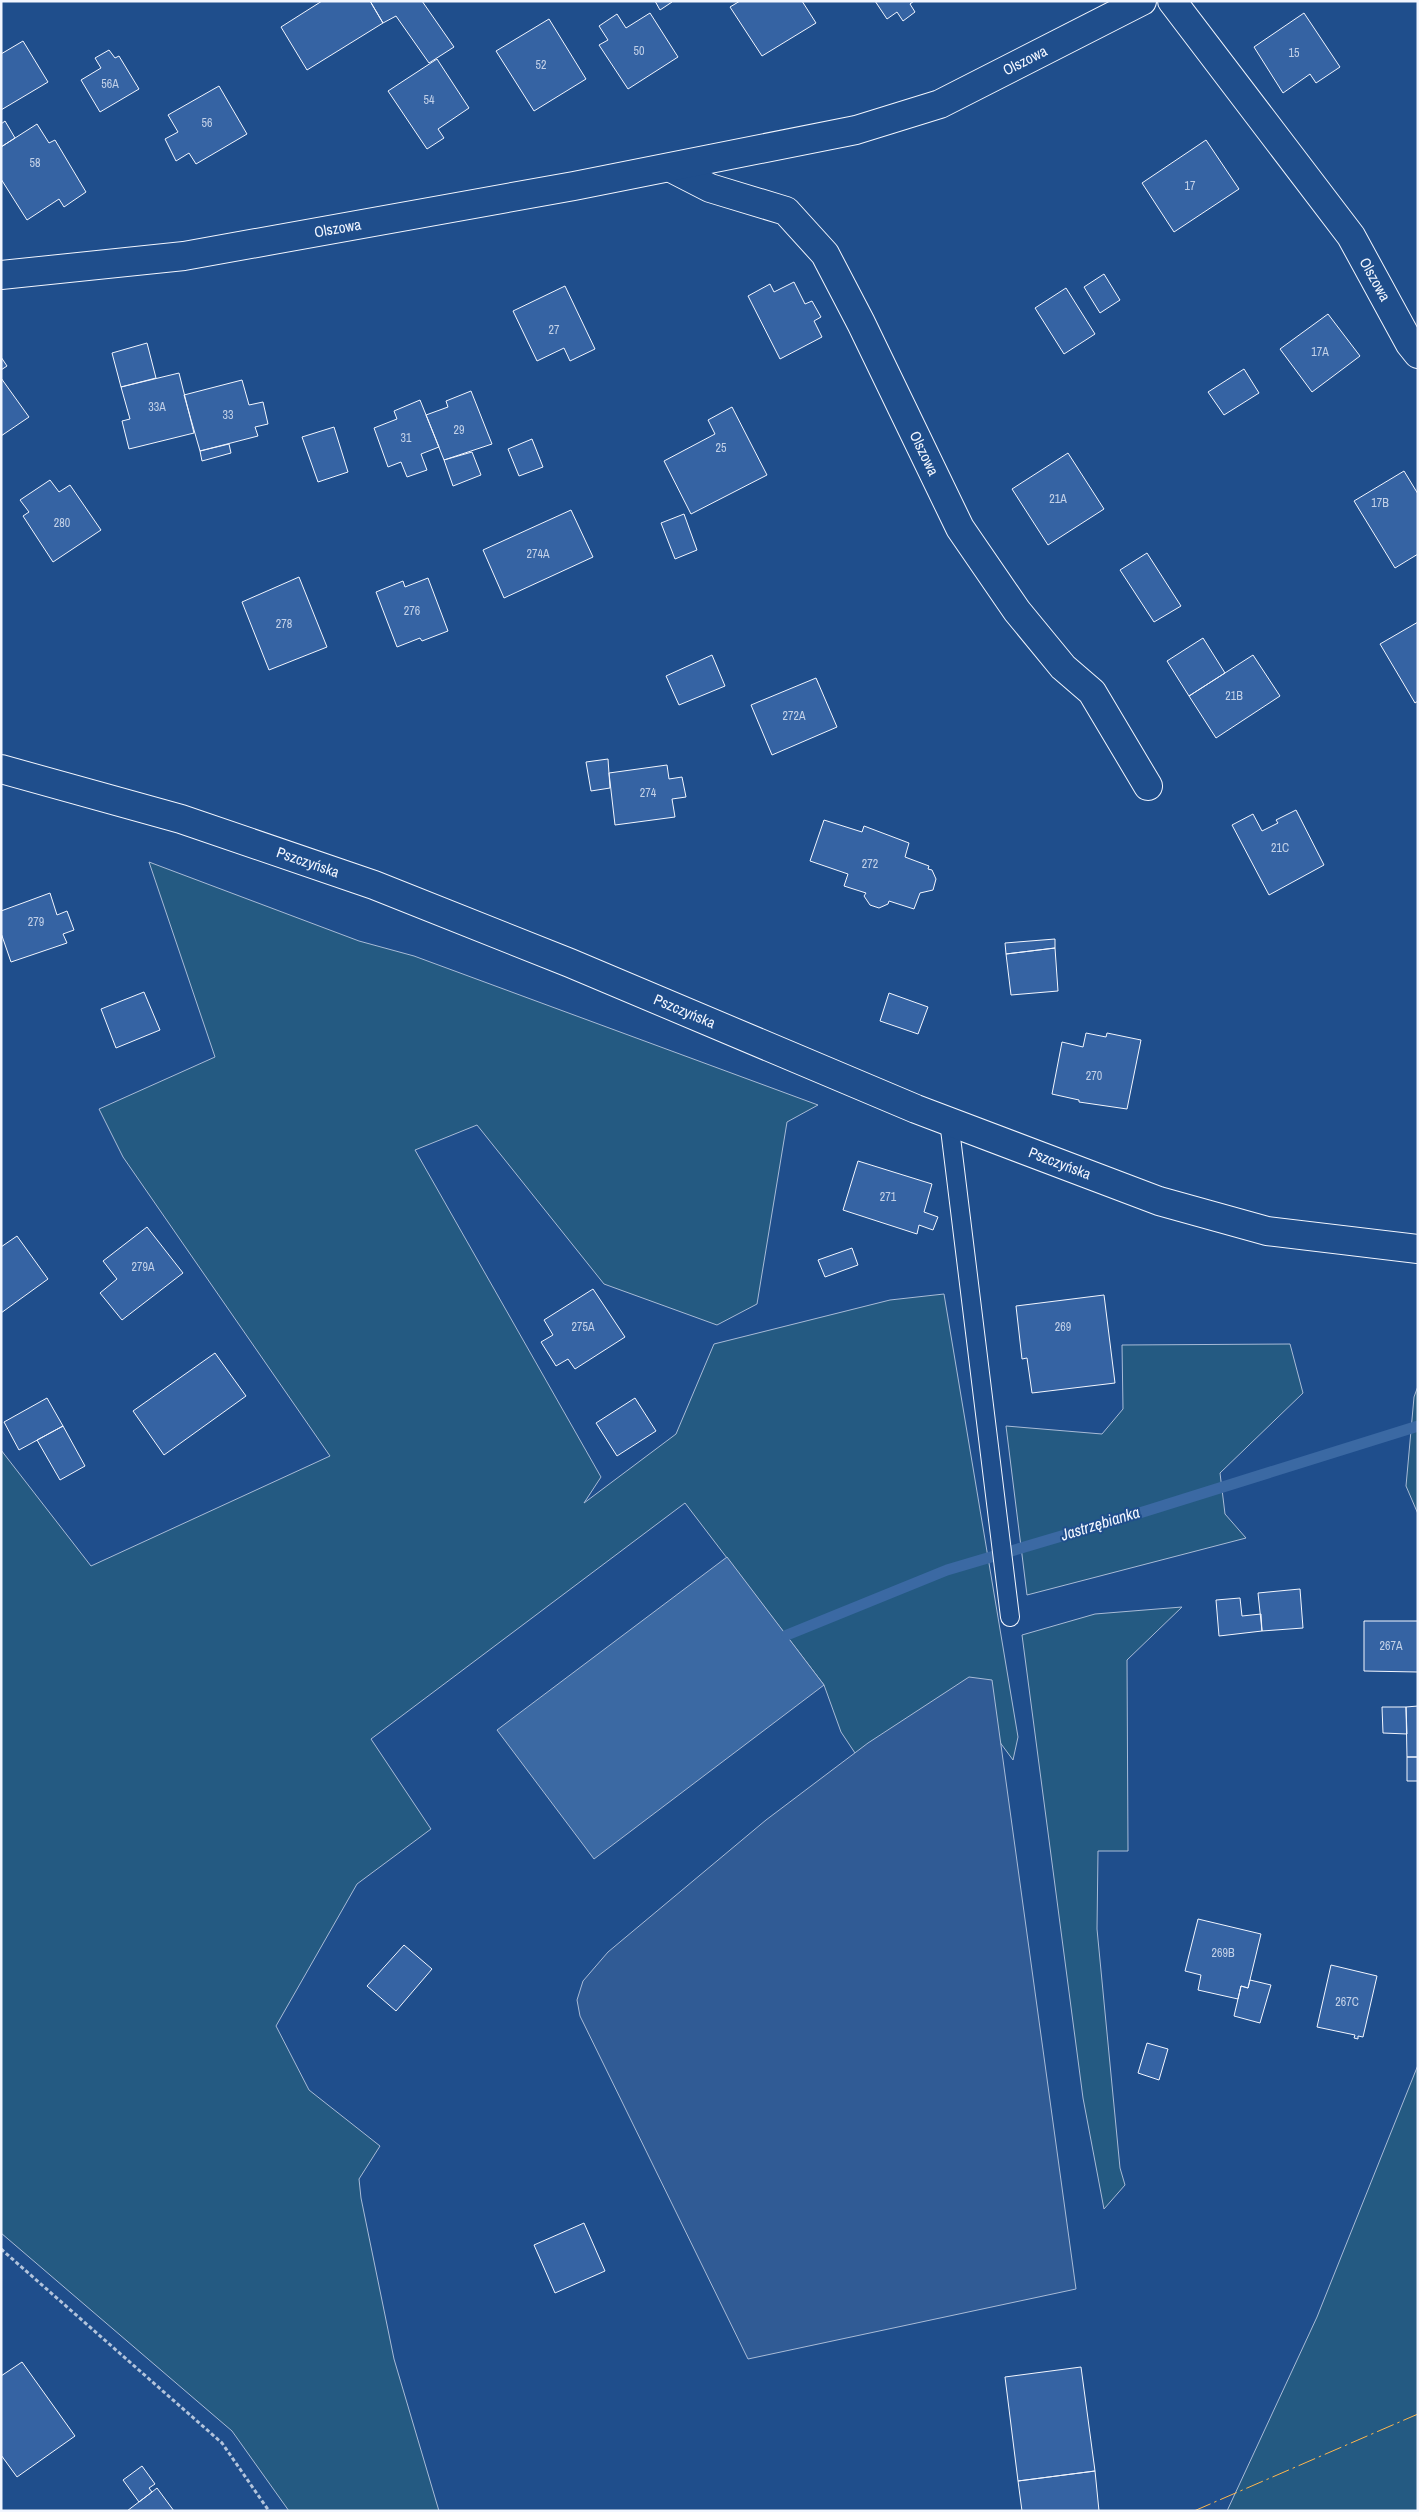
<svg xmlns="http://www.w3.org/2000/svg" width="1419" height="2512" viewBox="0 0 1419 2512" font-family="'Archivo Narrow',sans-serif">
  <rect width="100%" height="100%" fill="#1f4e8c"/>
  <path fill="#245a82" stroke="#a8bbd7" d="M149,862L359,941L414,956L818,1105L787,1122L757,1304L717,1325L604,1284L477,1125L415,1150L601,1477L584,1503L676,1434L714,1344L890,1300L944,1294L1018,1737L1013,1760L965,1695L867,1771L841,1732L824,1685L685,1503L371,1739L431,1829L357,1884L276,2026L309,2090L380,2146L359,2179L361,2198L394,2359L439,2511H289L232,2431L1,2233V1450L91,1566L330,1456L123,1157L99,1109L215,1057Z
    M1290,1344L1303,1393L1220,1473L1225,1514L1246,1538L1027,1595L1006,1426L1102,1434L1123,1409L1122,1345Z
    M1418,1386V1514L1406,1486L1414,1397Z
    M1182,1607L1127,1660L1128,1851H1098L1097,1929L1120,2168L1125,2185L1104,2209L1083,2098L1022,1635L1095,1614Z
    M1418,2065V2511H1227L1317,2317Z"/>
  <path fill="#305b95" stroke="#a8bbd7" d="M969,1677L992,1680L1076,2289L748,2359L580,2016L577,2000L583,1981L608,1952L766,1820L868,1743Z"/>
  <path fill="#3b69a3" stroke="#a8bbd7" d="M727,1557L824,1685L594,1859L497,1730Z"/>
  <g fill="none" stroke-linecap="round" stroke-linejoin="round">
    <path stroke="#3b69a3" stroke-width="11" d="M787,1635L947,1570L1146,1511L1418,1426"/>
  </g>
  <path fill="#3563a3" stroke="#f2f6ff" d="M322,1H370L383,23L307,70L281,27Z
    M370,1H422L454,47L429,63L396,16L383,23Z
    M655,1H672V2L660,10Z
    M740,1H802L816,23L762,56L730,7Z
    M875,1H914L910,4L915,12L903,21L897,12L887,19Z
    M650,13L678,57L628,89L599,45L608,40L599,26L617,14L626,28Z
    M1304,13L1340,67L1316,83L1310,74L1283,93L1254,47Z
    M549,19L586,79L534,111L496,51Z
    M23,41L48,82L1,110V54Z
    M109,50L115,58L119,56L139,89L100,112L81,80L101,68L95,58Z
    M437,59L469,108L438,129L444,138L427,149L388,91Z
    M219,86L247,134L196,164L189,153L176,161L165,139L178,132L168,115Z
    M5,121L15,138L1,147V124Z
    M37,124L49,143L55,140L86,192L64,207L59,199L27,220L1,179V147Z
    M1206,140L1239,189L1174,232L1142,183Z
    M1104,274L1120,300L1100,313L1084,287Z
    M794,282L805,304L812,301L821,317L814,321L822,337L780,359L748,296L770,284L774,292Z
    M565,286L595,349L570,361L564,348L537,361L513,311Z
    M1066,288L1095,334L1064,354L1035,308Z
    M1328,314L1360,356L1312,392L1280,349Z
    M147,343L156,378L121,387L112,353Z
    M1,357L7,366L1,370Z
    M1244,369L1259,393L1224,415L1208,392Z
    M179,373L194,433L129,449L122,421L130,419L121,387Z
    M1,378L29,417L1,436Z
    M242,380L249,405L263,402L268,424L255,427L258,436L200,451L184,395Z
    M471,391L492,444L444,460L426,415L448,407L446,401Z
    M420,400L439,447L421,454L427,470L407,477L401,462L388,467L374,428L397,419L394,411Z
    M732,407L767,475L691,514L664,461L715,434L708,420Z
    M334,427L348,472L318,482L302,437Z
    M532,439L543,467L519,476L508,449Z
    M229,444L231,453L202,461L200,451Z
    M472,452L481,475L453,486L444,460Z
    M1068,453L1104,509L1048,545L1012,489Z
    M1404,471L1418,494V554L1395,568L1354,501Z
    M50,480L59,492L70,485L101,530L53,562L23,516L29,512L20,500Z
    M571,510L593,557L504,598L483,550Z
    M684,514L697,550L675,559L661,523Z
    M1147,553L1181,606L1154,622L1120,570Z
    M299,577L327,647L269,670L242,602Z
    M428,578L448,631L422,641L420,638L397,647L376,592L403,581L405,587Z
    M1418,622V701L1415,703L1380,644Z
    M1203,638L1225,673L1189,696L1167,661Z
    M712,655L725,686L679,705L666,676Z
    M1253,655L1280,696L1216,738L1189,696Z
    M816,678L837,727L772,755L751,705Z
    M608,759L610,788L591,791L586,762Z
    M667,765L669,779L682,777L686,797L672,799L675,817L615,825L609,773Z
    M1296,810L1324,865L1269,895L1232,825L1253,814L1262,831L1278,823L1276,820Z
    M824,820L862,832L864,826L909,843L905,857L929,866L928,869L932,870L936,879L933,890L920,893L914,909L889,901L888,904L879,908L870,905L864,896L866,893L844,886L848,874L810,861Z
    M50,893L57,915L67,911L74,930L63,934L67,943L11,962L1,933V911Z
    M1055,939V948L1006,954L1005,943Z
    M1055,948L1058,991L1011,995L1006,954Z
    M144,992L160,1030L116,1048L101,1009Z
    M889,993L928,1007L918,1034L880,1021Z
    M1086,1033L1106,1037L1107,1033L1141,1040L1127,1109L1079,1102V1100L1052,1094L1062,1042L1083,1047Z
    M858,1161L932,1184L924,1212L938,1217L933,1230L919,1225L917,1234L843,1210Z
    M147,1227L183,1273L122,1320L100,1293L117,1279L103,1261Z
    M17,1236L48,1279L1,1313V1247Z
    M852,1248L858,1265L825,1277L818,1260Z
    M593,1289L625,1337L575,1369L568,1359L556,1366L541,1342L553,1335L544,1320Z
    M1104,1295L1115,1383L1032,1393L1027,1358L1022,1359L1016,1306Z
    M215,1353L246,1396L164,1455L133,1411Z
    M47,1398L63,1426L19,1450L4,1422Z
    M635,1398L656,1431L617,1456L596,1423Z
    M63,1426L85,1466L60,1480L37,1440Z
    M1300,1589L1303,1628L1262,1631L1258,1593Z
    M1240,1598L1242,1616L1261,1614L1262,1631L1219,1636L1216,1600Z
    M1364,1621H1418V1672L1364,1671Z
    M1418,1706V1757H1407L1406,1707Z
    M1382,1707H1406L1407,1734L1383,1733Z
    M1407,1757H1418V1781H1407Z
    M1198,1919L1261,1934L1248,1988L1241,1986L1238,1999L1198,1990L1201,1975L1185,1971Z
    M404,1945L432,1969L396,2011L367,1986Z
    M1331,1965L1377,1976L1363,2037L1358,2036V2039L1354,2038L1355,2035L1317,2027Z
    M1250,1980L1271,1985L1260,2023L1234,2016L1241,1986L1248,1988Z
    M1147,2043L1168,2049L1159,2080L1138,2073Z
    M584,2223L605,2271L555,2293L534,2245Z
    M22,2362L75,2436L17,2477L1,2455V2376Z
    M1081,2367L1095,2471L1018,2481L1005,2377Z
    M142,2466L155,2484L149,2488L152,2492L139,2502L123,2480Z
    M1095,2471L1099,2511H1022L1018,2481Z
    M157,2488L174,2511H127L152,2492Z"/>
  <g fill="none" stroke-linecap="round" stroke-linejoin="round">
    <defs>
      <path id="lane" d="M949,1121L1010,1617"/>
      <g id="street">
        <path id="s1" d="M1172,1L1351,236L1410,344L1418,354"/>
        <path id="s2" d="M671,168L710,188L786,211L825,254L861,323L960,528L1017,611L1063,667L1092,692L1148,786"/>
        <path id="s3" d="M1,275L184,256L574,186L856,130L940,104L1142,1"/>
      </g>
      <g id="secondary">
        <path id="s4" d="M1,769L181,819L374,885L570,963L916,1109L1159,1201L1267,1231L1418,1249"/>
      </g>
    </defs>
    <use href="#lane" stroke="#f2f6ff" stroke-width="20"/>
    <use href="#street" stroke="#f2f6ff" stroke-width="30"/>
    <use href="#secondary" stroke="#f2f6ff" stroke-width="30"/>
    <path stroke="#b3c4dc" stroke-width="3" stroke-dasharray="4 2.5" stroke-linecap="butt" d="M1,2249L222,2443L269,2511"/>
    <use href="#lane" stroke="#1f4e8c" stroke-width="18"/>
    <use href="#street" stroke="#1f4e8c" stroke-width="28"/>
    <use href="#secondary" stroke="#1f4e8c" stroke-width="28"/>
    <path stroke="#ffb74d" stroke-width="1" stroke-dasharray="18 4 2.5 4" stroke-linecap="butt" d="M1194,2511L1418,2414"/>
  </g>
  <g text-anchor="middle" stroke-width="4" stroke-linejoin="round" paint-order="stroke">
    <g font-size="12" fill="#c3d1e8">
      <text x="639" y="55">50</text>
      <text x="1294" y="57">15</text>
      <text x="541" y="69">52</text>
      <text x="110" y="88">56A</text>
      <text x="429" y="104">54</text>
      <text x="207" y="127">56</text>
      <text x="35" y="167">58</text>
      <text x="1190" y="190">17</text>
      <text x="554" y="334">27</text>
      <text x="1320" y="356">17A</text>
      <text x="157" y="411">33A</text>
      <text x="228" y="419">33</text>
      <text x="459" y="434">29</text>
      <text x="406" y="442">31</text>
      <text x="721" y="452">25</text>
      <text x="1058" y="503">21A</text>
      <text x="1380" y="507">17B</text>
      <text x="62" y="527">280</text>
      <text x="538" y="558">274A</text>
      <text x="412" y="615">276</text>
      <text x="284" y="628">278</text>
      <text x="1234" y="700">21B</text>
      <text x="794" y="720">272A</text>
      <text x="648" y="797">274</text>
      <text x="1280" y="852">21C</text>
      <text x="870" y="868">272</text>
      <text x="36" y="926">279</text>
      <text x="1094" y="1080">270</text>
      <text x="888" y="1201">271</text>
      <text x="143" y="1271">279A</text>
      <text x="583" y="1331">275A</text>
      <text x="1063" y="1331">269</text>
      <text x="1391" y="1650">267A</text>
      <text x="1223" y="1957">269B</text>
      <text x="1347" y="2006">267C</text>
    </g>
    <g font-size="15" fill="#f2f6ff" stroke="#1f4e8c">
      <text dy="5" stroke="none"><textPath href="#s3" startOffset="1051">Olszowa</textPath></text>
      <text dy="5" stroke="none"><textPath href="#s3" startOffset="340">Olszowa</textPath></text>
      <text dy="5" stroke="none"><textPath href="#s1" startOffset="345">Olszowa</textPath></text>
      <text dy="5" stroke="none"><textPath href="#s2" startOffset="404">Olszowa</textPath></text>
      <text dy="5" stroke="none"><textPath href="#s4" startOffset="321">Pszczyńska</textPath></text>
      <text dy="5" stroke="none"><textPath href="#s4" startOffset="726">Pszczyńska</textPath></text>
      <text dy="5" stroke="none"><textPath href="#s4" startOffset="1131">Pszczyńska</textPath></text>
    </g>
    <g font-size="16" font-style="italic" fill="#f2f6ff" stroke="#1f4e8c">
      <text transform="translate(1100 1523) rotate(-17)" y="6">Jastrzębianka</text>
    </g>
  </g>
  <rect width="1419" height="2512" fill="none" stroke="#f2f6ff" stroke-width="5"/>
</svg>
